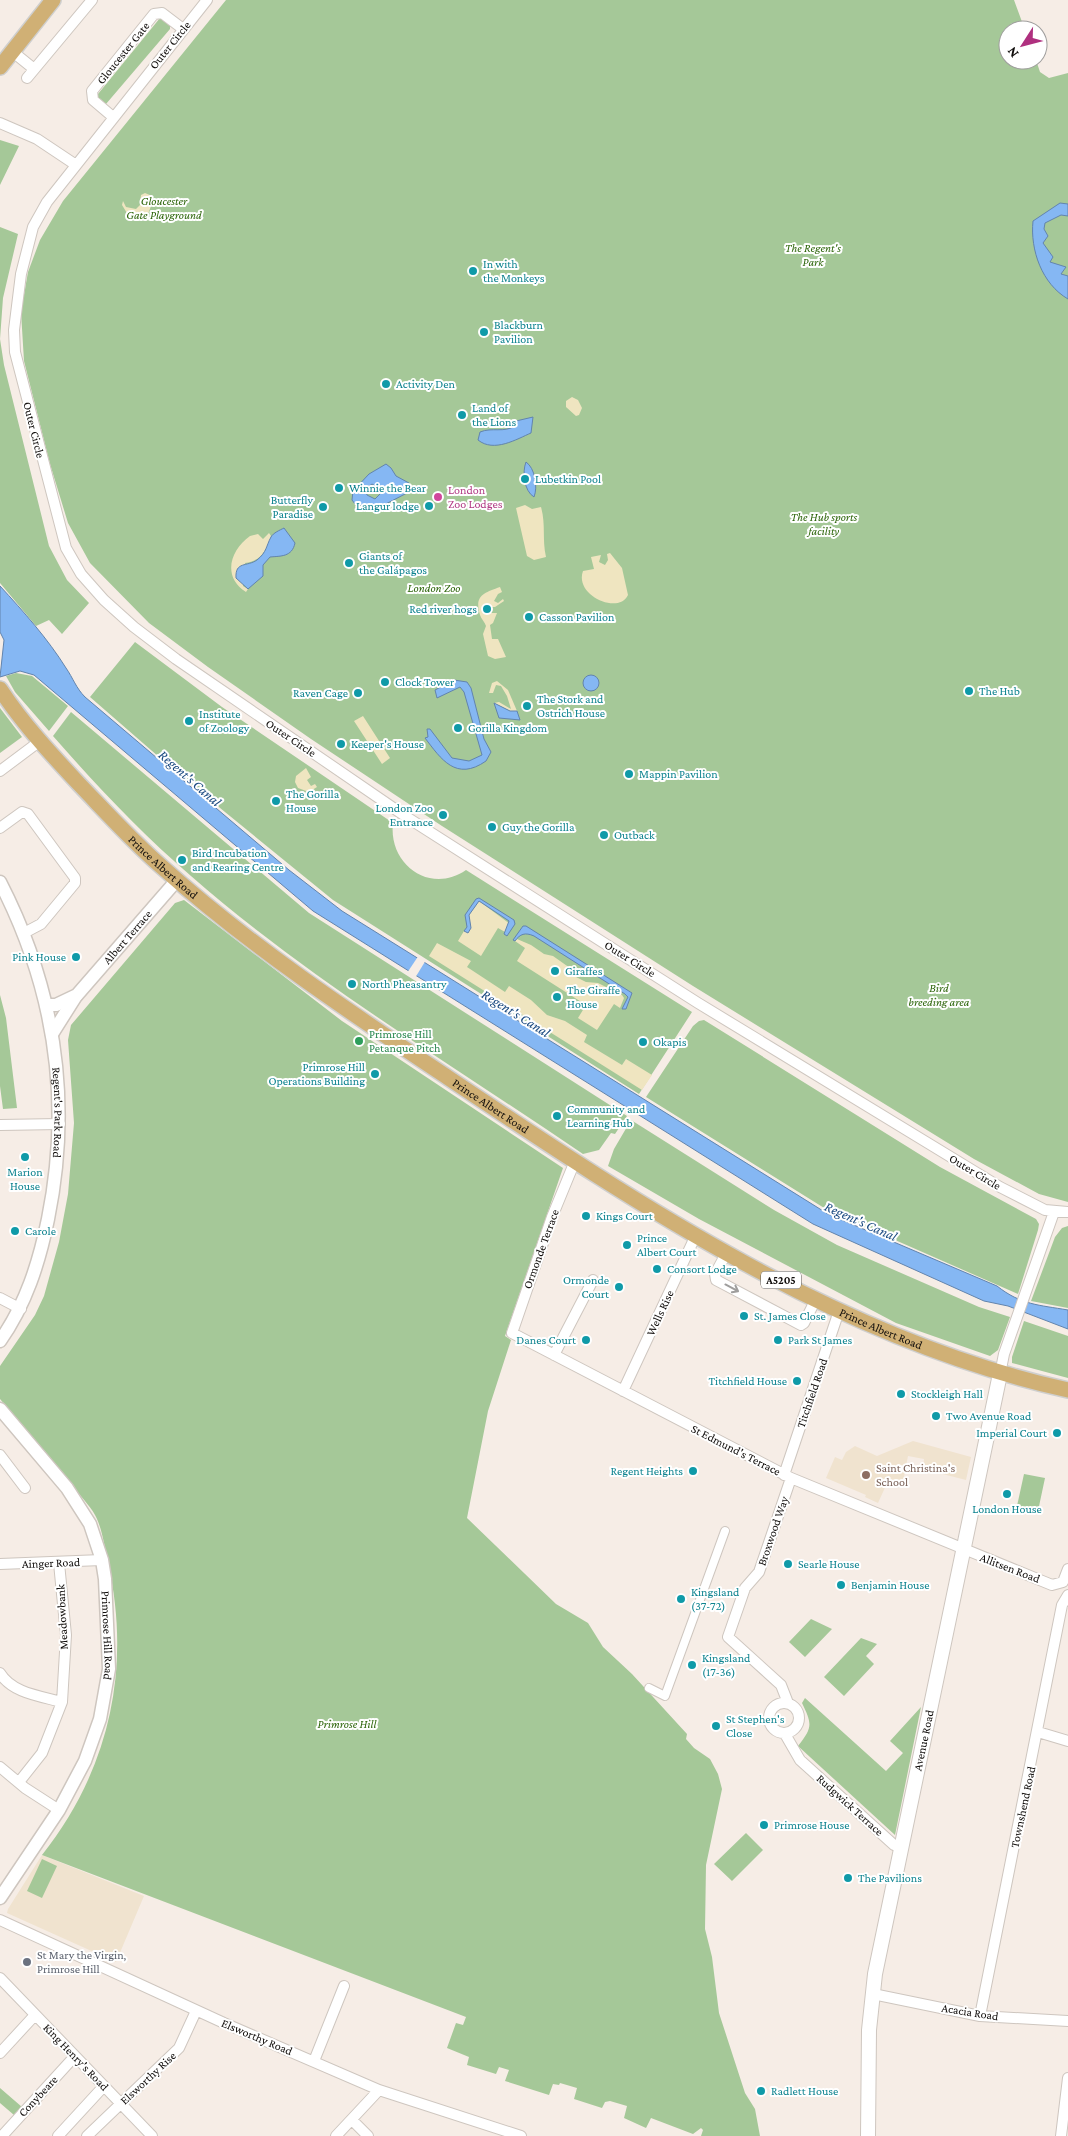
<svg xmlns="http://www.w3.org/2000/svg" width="1068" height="2136" viewBox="0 0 1068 2136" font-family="'Crimson Pro',serif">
  <rect width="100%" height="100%" fill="#f6ede6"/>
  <path fill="#f0e3cf" d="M913,1441L971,1457L966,1480L923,1469L924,1459L908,1456L902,1487L888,1481L878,1503L865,1497L866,1495L826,1478L835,1457L842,1460L846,1452L855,1446L877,1456Z
    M42,1855L144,1896L116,1962L7,1913L8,1909Z"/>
  <path fill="#a5c898" d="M226,0H1014L1025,30H1008V60H1036L1040,72L1049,78L1068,73V1202L1039,1194L974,1159L693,986L442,826L311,739L208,667L149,623L90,563L68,523L50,464L24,361L21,312L28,272L40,240L63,201Z
    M160,18L170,26V29L106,104L98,97V94Z
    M0,140L19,146L0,185Z
    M0,227L18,234L3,298L0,339L4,365L49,546L67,580L89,603L62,634L49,620L36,626L0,583Z
    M135,642L222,707L393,823C388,864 430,895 466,870L692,1012L639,1094L333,900L182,777L90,697Z
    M16,673L32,676L68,706L49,731L15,692L6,676Z
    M0,708L22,737L0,753Z
    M71,712L309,913L627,1116L615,1134L611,1133L599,1150L583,1154C451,1064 311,981 191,876C141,833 96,785 53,736Z
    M184,900L342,1021L563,1168L505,1336L511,1340L488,1411L467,1518L556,1604L588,1623L603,1647L632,1674L687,1734L686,1739L694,1748L710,1759L718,1774L722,1789L706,1865L705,1929L712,1957L719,2013L745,2093L755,2109L760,2136H701L703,2130L701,2128L693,2134L651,2118L646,2128L624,2118L627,2106L610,2101L605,2102L602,2108L574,2099L577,2088L560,2083L559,2085L553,2084L549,2095L505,2081L509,2070L499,2067L496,2074L467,2065L469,2057L447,2048L456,2023L463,2025L466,2017L42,1855C109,1771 132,1668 108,1563C105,1549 103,1533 97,1519C93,1509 82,1498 75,1489C51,1458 25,1428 0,1399V1366L35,1315L44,1296L59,1242L68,1194L74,1123L68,1040L71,1025L175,903Z
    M0,995L6,1018L17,1108L3,1109L0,1086Z
    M704,1020L940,1167L1036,1219L1039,1224L1038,1230L1018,1294L829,1211L646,1097L693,1026L699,1021Z
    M631,1120L774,1210L837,1245L979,1307L1010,1317L998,1350L990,1356L896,1323L699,1219L608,1166L614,1149Z
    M1068,1226V1308L1031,1301L1055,1237L1062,1228Z
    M1024,1321L1068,1336V1378L1012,1363V1357Z
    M1024,1474L1045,1478L1038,1511L1017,1506Z
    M811,1619L832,1629L805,1657L789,1642Z
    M861,1638L877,1644L866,1656L874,1664L844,1696L824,1677Z
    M805,1698L886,1771L903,1753L890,1741L921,1707L895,1835L798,1746C813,1727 812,1724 802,1703Z
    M746,1833L763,1850L732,1881L714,1864Z
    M42,1859L57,1866L42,1898L27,1891Z
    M0,2088L22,2107L14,2115L0,2103Z"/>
  <path fill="#efe5c0" d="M145,193L152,196L153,201L148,214L139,219L130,218L122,205L123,201L126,207L136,209L140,205L141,195Z
    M572,397L578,400L582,408L579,415L576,416L566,407V401Z
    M525,505L532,509L541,507C546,525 542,538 546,557L534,560L527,556L516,508Z
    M269,533L271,536C267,550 261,561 245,563L243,586L248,589L246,592C222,577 230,550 250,536L258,534L263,539Z
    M610,553L622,568L628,595C619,615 574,596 583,571L594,569L591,557L601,555L599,562L605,565L608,560L607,554Z
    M500,587L502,592L498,594L494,601L498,603L503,599L504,601L495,607H490L489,613H497L493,623L490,625L492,639H498L506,657L495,659L488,656L483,634L486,626C485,622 481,619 480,615C474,595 484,593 500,587Z
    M497,681L508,690L517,711H510L494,703L499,702L511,709L507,696L501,686L496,685L493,693H489L492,683Z
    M363,716L390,758L382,764L354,721Z
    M306,768L311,777L307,780L311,786L315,784L317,787L309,792L298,788L295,782L296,776Z
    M479,901L510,924L505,932L498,928L481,956L458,941L464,931L468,933L469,915Z
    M517,939L531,945L544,954L553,956L570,968H576V977L586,982L598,983L622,995L624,998L620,1008L614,1004L597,1030L578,1018L586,1005L517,961L525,948L515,941Z
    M437,943L471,961L467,967L505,992L509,986L531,1000L547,1015L565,1021L587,1035L584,1042L622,1065L626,1059L652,1075L642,1090L429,956Z"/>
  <path fill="#85b7f3" stroke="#6284ad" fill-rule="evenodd" d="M1060,203L1068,204V216L1061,215L1045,223L1044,229L1048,236L1043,243L1053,257L1050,262L1066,267L1061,274L1068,276V299C1042,284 1030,250 1033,221Z
    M533,417L531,433C517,439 494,453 478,440L480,432C492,427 504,433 515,426L516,421Z
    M526,462C535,468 538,487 534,497C524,491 522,472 526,462Z
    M386,464L391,468L396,476L409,483L410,487L407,493L378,508L355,504L352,500L353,491L369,474ZM372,484L377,487L380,494L375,499L367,495L365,489Z
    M284,528L295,543C292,557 281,556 270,557L263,565V576L248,589L236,578C235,561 247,567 257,560C267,552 266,546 271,537C273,533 280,530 284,528Z
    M0,586C23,611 48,639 66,668C73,678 76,688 85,697L289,870L342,911L828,1214L997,1286C1021,1305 1039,1305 1068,1310V1329L1008,1306L984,1301L813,1224L313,911L34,675L20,671L0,677L4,640L0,632Z
    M583 683a8 8 0 1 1 16 0a8 8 0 1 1-16 0Z
    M454,680L467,682L471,688L484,739L491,752L486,761C456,782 441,759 425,738L428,737L427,729H430L452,758L469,761L482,755L464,692L460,687L437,698L435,690Z
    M494,703L510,711H517L520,720L499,718Z
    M479,898L514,920L515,924L507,936L504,934L509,921L479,901L469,915L471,928L468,933L464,931L467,927L465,915L476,899Z
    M523,926H526L632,993L626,1009H622L628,997L625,994L534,936C525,932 520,934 515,941L513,940Z"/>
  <path fill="#f6ede6" d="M419,955L426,960L415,978L407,973Z"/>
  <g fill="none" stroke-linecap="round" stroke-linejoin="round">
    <defs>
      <path id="pedestrian" d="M649,1688L665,1696L725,1531"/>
      <path id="minor" d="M207,0L47,202L33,227L21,274L14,330L15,352L66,548L81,574L104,600L134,627L176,659L408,818L698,1003L1000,1187L1045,1210L1068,1212
        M13,52L34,69
        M27,78L92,0
        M113,117L93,100L92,91L154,14L162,13L183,29
        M0,123L37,139L76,165
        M0,771L40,741
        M0,828L22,812L28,814L75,878V883L41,924L24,933
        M0,1125L60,1124
        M575,1161L552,1217L512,1333L791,1478L1052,1585L1063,1582L1068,1569
        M727,1252L715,1274L716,1280L801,1325L804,1323L816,1299
        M0,1298L21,1309
        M554,1355L593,1280
        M1000,1374L1004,1354L1054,1212
        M623,1391L696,1235
        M0,1455L25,1488
        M784,1475L839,1311
        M0,1564L102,1560
        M0,1673C12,1693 40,1696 62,1702
        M769 1718a15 15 0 1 1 30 0a15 15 0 1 1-30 0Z
        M788,1703L781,1685L728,1637L745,1588L759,1572L791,1478
        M1038,1732L1068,1741
        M785,1734L800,1760L894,1845L901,1848
        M0,1767L25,1788L59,1810
        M19,1782L42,1753L62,1702L66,1635L59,1563
        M0,1920L224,2023L379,2090L521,2136
        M0,1978L152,2136
        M873,1994L980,2016L1068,2021
        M980,2016L1062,1605L1068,1595
        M0,2053L35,2015
        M314,2061L344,1986
        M352,2120L368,2136
        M2,2136L75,2056
        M58,2136L104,2086
        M87,2136L179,2048L196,2011
        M336,2136L379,2090
        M1061,2136L1068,2078"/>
      <g id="tertiary">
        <path id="s1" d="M0,882C55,989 72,1101 48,1219C39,1263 26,1304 0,1341"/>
        <path id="s2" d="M47,1005H56L77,995L177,880"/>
        <path d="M52,1034L76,996"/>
        <path id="s3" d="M0,1409L67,1488L90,1524L102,1560L105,1579L109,1669L100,1719L85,1761L59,1810L0,1898"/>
      </g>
      <g id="secondary">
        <path id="s4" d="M868,2136L869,2030L875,1974L1000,1374"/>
      </g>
      <g id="primary">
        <path d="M0,67L53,0"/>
        <path id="s5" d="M0,689C23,724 51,754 79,784C106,812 132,841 162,867C250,946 351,1013 450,1079C640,1206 841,1340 1068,1390"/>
      </g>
    </defs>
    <use href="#pedestrian" stroke="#cec6bf" stroke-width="10"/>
    <use href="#minor" stroke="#cec6bf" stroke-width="12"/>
    <use href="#tertiary" stroke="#cec6bf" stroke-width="15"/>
    <use href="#secondary" stroke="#cec6bf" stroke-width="16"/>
    <use href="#primary" stroke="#cfcfce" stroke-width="18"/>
    <use href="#pedestrian" stroke="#fff" stroke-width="8"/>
    <use href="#minor" stroke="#fff" stroke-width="10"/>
    <use href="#tertiary" stroke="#fff" stroke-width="12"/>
    <use href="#secondary" stroke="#fff" stroke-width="14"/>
    <use href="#primary" stroke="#d0b075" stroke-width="15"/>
  </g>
  <defs><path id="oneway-shaft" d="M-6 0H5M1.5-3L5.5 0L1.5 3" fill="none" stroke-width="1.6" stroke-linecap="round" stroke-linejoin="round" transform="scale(1.25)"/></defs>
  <use stroke="#9f9e9d" href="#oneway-shaft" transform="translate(732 1288) rotate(28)"/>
  <g fill="#0f9aa8" stroke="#fff" stroke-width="2">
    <circle cx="473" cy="271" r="5"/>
    <circle cx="484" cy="332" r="5"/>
    <circle cx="386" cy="384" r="5"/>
    <circle cx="462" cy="415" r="5"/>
    <circle cx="525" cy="479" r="5"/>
    <circle cx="339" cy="488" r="5"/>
    <circle cx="429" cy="506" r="5"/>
    <circle cx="323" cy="507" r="5"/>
    <circle cx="349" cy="563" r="5"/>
    <circle cx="487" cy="609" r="5"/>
    <circle cx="529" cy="617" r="5"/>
    <circle cx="385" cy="682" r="5"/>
    <circle cx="969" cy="691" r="5"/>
    <circle cx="358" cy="693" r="5"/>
    <circle cx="527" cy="706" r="5"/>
    <circle cx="189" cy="721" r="5"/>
    <circle cx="458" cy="728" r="5"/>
    <circle cx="341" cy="744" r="5"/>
    <circle cx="629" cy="774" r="5"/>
    <circle cx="276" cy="801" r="5"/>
    <circle cx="443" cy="815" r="5"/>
    <circle cx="492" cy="827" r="5"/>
    <circle cx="604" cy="835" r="5"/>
    <circle cx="182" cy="860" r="5"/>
    <circle cx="76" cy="957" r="5"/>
    <circle cx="555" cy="971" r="5"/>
    <circle cx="352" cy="984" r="5"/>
    <circle cx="557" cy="997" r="5"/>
    <circle cx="643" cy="1042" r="5"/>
    <circle cx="375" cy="1074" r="5"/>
    <circle cx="557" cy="1116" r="5"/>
    <circle cx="25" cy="1157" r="5"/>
    <circle cx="586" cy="1216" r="5"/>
    <circle cx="15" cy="1231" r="5"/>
    <circle cx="627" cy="1245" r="5"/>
    <circle cx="657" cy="1269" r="5"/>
    <circle cx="619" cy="1287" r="5"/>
    <circle cx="744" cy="1316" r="5"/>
    <circle cx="586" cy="1340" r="5"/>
    <circle cx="778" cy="1340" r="5"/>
    <circle cx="797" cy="1381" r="5"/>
    <circle cx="901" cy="1394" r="5"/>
    <circle cx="936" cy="1416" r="5"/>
    <circle cx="1057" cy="1433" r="5"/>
    <circle cx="693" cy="1471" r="5"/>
    <circle cx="1007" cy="1494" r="5"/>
    <circle cx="788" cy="1564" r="5"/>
    <circle cx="841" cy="1585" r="5"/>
    <circle cx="681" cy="1599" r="5"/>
    <circle cx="692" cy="1665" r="5"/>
    <circle cx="716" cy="1726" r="5"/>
    <circle cx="764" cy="1825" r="5"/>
    <circle cx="848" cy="1878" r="5"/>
    <circle cx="761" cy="2091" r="5"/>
  </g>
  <circle fill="#d1479c" stroke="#fff" stroke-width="2" cx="438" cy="497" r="5"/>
  <circle fill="#2e9e5b" stroke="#fff" stroke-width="2" cx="359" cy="1041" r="5"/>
  <circle fill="#8d6e63" stroke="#fff" stroke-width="2" cx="866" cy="1475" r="5"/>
  <circle fill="#6b7280" stroke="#fff" stroke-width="2" cx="27" cy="1962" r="5"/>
  <g text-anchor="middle" stroke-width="4" stroke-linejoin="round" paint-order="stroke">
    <rect fill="#fff" stroke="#585654" stroke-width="1" x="761" y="1271.5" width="40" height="17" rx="4"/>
    <g font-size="11" font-weight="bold" fill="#100d0b">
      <text x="781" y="1284">A5205</text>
    </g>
    <g font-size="12" fill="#100d0b" stroke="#fff">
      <text transform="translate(170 45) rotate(-51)" y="4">Outer Circle</text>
      <text transform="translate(123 53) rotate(-51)" y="4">Gloucester Gate</text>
      <text transform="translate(34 430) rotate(76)" y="4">Outer Circle</text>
      <text transform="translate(291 738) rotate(34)" y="4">Outer Circle</text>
      <text dy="4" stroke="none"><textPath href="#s5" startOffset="242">Prince Albert Road</textPath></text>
      <text dy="4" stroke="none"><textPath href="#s2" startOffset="109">Albert Terrace</textPath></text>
      <text transform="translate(630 959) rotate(32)" y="4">Outer Circle</text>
      <text dy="4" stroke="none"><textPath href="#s5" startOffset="648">Prince Albert Road</textPath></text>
      <text dy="4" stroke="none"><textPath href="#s1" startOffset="240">Regent's Park Road</textPath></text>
      <text transform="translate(975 1172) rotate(31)" y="4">Outer Circle</text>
      <text transform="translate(541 1249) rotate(-70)" y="4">Ormonde Terrace</text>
      <text transform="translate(660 1313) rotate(-65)" y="4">Wells Rise</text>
      <text dy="4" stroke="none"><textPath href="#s5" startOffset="1098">Prince Albert Road</textPath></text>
      <text transform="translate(812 1393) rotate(-71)" y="4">Titchfield Road</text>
      <text transform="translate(736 1450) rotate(27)" y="4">St Edmund's Terrace</text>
      <text transform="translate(773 1531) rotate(-71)" y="4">Broxwood Way</text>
      <text transform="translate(51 1563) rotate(-2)" y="4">Ainger Road</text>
      <text transform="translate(1010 1568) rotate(21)" y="4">Allitsen Road</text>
      <text transform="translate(62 1617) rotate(-93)" y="4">Meadowbank</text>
      <text dy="4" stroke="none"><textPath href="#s3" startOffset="260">Primrose Hill Road</textPath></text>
      <text dy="4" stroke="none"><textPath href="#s4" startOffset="401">Avenue Road</textPath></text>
      <text transform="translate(850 1805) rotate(42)" y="4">Rudgwick Terrace</text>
      <text transform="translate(1023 1807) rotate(-78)" y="4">Townshend Road</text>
      <text transform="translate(970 2012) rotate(9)" y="4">Acacia Road</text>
      <text transform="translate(257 2037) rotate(23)" y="4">Elsworthy Road</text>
      <text transform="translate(76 2057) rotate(46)" y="4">King Henry's Road</text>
      <text transform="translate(148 2078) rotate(-43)" y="4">Elsworthy Rise</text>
      <text transform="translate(38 2096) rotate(-47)" y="4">Conybeare</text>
    </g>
    <g font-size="12" font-style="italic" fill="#2b6408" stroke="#fff">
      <text x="164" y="205">Gloucester<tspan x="164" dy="14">Gate Playground</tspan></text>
      <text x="813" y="252">The Regent's<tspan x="813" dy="14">Park</tspan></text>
      <text x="824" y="521">The Hub sports<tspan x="824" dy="14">facility</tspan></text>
      <text x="434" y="592">London Zoo</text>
      <text x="939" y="992">Bird<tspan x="939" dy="14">breeding area</tspan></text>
      <text x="347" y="1728">Primrose Hill</text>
    </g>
    <g font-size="12" fill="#0d838f" stroke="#fff" text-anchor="start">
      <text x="483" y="268">In with<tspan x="483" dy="14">the Monkeys</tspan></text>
      <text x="494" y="329">Blackburn<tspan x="494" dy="14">Pavilion</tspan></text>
      <text x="396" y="388">Activity Den</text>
      <text x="472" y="412">Land of<tspan x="472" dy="14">the Lions</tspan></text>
      <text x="535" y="483">Lubetkin Pool</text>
      <text x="349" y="492">Winnie the Bear</text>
      <text x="313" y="504" text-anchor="end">Butterfly<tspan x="313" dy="14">Paradise</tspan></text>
      <text x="419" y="510" text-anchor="end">Langur lodge</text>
      <text x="359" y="560">Giants of<tspan x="359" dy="14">the Galápagos</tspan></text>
      <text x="477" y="613" text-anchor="end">Red river hogs</text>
      <text x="539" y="621">Casson Pavilion</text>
      <text x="395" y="686">Clock Tower</text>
      <text x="979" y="695">The Hub</text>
      <text x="348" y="697" text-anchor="end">Raven Cage</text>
      <text x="537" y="703">The Stork and<tspan x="537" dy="14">Ostrich House</tspan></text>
      <text x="199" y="718">Institute<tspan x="199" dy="14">of Zoology</tspan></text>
      <text x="468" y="732">Gorilla Kingdom</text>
      <text x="351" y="748">Keeper's House</text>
      <text x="639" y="778">Mappin Pavilion</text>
      <text x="286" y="798">The Gorilla<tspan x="286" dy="14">House</tspan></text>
      <text x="433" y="812" text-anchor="end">London Zoo<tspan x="433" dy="14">Entrance</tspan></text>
      <text x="502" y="831">Guy the Gorilla</text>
      <text x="614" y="839">Outback</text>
      <text x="192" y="857">Bird Incubation<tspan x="192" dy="14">and Rearing Centre</tspan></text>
      <text x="66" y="961" text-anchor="end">Pink House</text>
      <text x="565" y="975">Giraffes</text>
      <text x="362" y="988">North Pheasantry</text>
      <text x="567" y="994">The Giraffe<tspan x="567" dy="14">House</tspan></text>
      <text x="653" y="1046">Okapis</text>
      <text x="365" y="1071" text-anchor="end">Primrose Hill<tspan x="365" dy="14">Operations Building</tspan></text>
      <text x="567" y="1113">Community and<tspan x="567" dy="14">Learning Hub</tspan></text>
      <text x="25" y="1176" text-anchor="middle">Marion<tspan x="25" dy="14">House</tspan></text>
      <text x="596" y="1220">Kings Court</text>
      <text x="25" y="1235">Carole</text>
      <text x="637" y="1242">Prince<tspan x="637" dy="14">Albert Court</tspan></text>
      <text x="667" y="1273">Consort Lodge</text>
      <text x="609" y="1284" text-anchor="end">Ormonde<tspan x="609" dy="14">Court</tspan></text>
      <text x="754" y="1320">St. James Close</text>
      <text x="576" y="1344" text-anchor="end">Danes Court</text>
      <text x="788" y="1344">Park St James</text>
      <text x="787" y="1385" text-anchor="end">Titchfield House</text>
      <text x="911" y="1398">Stockleigh Hall</text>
      <text x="946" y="1420">Two Avenue Road</text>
      <text x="1047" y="1437" text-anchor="end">Imperial Court</text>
      <text x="683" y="1475" text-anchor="end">Regent Heights</text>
      <text x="1007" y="1513" text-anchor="middle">London House</text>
      <text x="798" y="1568">Searle House</text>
      <text x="851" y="1589">Benjamin House</text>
      <text x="691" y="1596">Kingsland<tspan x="691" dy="14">(37-72)</tspan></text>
      <text x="702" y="1662">Kingsland<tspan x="702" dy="14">(17-36)</tspan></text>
      <text x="726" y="1723">St Stephen's<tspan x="726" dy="14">Close</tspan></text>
      <text x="774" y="1829">Primrose House</text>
      <text x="858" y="1882">The Pavilions</text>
      <text x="771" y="2095">Radlett House</text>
    </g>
    <g font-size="12" fill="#b23c85" stroke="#fff" text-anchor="start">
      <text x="448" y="494">London<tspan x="448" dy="14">Zoo Lodges</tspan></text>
    </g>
    <g font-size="12" fill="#27864d" stroke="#fff" text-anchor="start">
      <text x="369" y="1038">Primrose Hill<tspan x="369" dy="14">Petanque Pitch</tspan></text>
    </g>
    <g font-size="12" fill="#785e54" stroke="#fff" text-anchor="start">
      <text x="876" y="1472">Saint Christina's<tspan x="876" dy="14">School</tspan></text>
    </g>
    <g font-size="12" fill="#5b616d" stroke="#fff" text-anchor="start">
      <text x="37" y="1959">St Mary the Virgin,<tspan x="37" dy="14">Primrose Hill</tspan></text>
    </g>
    <g font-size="14" font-style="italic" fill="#194980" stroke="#fff">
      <text transform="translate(190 778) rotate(41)" y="5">Regent's Canal</text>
      <text transform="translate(516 1013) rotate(32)" y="5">Regent's Canal</text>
      <text transform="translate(861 1221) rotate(24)" y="5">Regent's Canal</text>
    </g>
  </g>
  <g transform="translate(1023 45) rotate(234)"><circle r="24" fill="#ffffff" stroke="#9f9e9d"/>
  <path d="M0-4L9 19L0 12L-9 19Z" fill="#af307f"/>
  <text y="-8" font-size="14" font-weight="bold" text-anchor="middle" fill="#100d0b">N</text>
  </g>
</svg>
